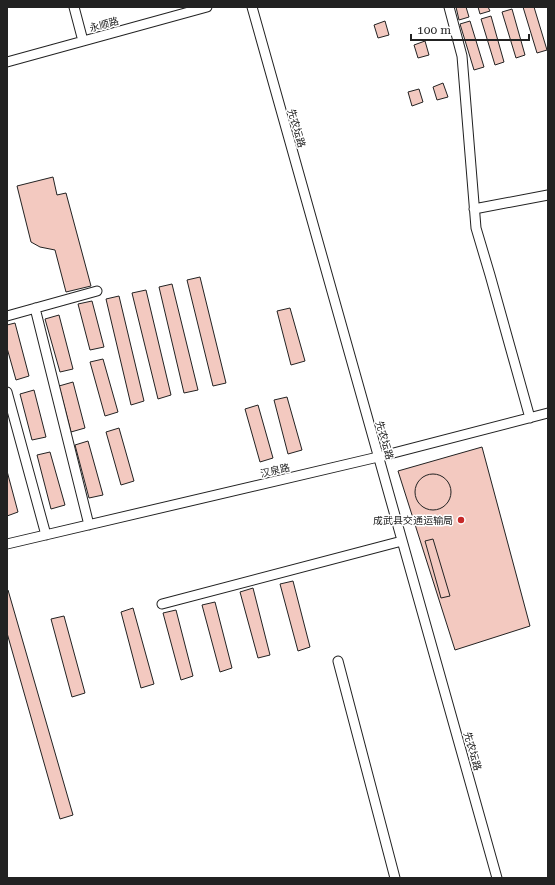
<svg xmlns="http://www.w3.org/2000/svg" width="555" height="885" viewBox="0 0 555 885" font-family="'Roboto Serif','Noto Sans SC',serif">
  <rect width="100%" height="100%" fill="#fff"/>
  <path fill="#f3c9c0" stroke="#222" d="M456,7H466L469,17L459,20Z
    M478,7H488L490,11L480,14Z
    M523,7H534L547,50L537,53Z
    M512,9L525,55L516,58L502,12Z
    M491,16L504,62L495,65L481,19Z
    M385,21L389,35L378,38L374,25Z
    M470,21L484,67L474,70L460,24Z
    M425,41L429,55L418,58L414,45Z
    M443,83L448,97L437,100L433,87Z
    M419,89L423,102L412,106L408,92Z
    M53,177L57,195L66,193L91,286L66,292L55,250L40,247L31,242L17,186Z
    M200,277L226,383L213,386L187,280Z
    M172,284L198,390L184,393L159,287Z
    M146,290L171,395L158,399L132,293Z
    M119,296L144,401L131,405L106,299Z
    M92,301L104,347L90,350L78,304Z
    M290,308L305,361L291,365L277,311Z
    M59,315L73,369L60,372L45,319Z
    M15,323L29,376L16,380L7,348V325Z
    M103,359L118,412L105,416L90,362Z
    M73,382L85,428L71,432L59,386Z
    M34,390L46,437L32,440L20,394Z
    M287,397L302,450L288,454L274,400Z
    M258,405L273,458L260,462L245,409Z
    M119,428L134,481L121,485L106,432Z
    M88,441L103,495L89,498L75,445Z
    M482,447L530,626L455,650L398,471Z
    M50,452L65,505L51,509L37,455Z
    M7,471L18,512L7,516Z
    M415 492a18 18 0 1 1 36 0a18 18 0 1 1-36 0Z
    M433,539L450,596L441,598L425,541Z
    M293,581L310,647L298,651L280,584Z
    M253,588L270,655L258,658L240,592Z
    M7,590H8L73,815L60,819L7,633Z
    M215,602L232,668L220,672L202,605Z
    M133,608L154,684L141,688L121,612Z
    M176,610L193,676L181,680L163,613Z
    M64,616L85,693L72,697L51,619Z"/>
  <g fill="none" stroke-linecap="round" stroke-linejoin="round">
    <defs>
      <path id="minor" d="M74,7L83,41
        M252,7L497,878
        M449,7L462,56L476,228L490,275L530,418
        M7,62L207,7
        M474,209L548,195
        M35,308L89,525
        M7,316L97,291
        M7,392L46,535
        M7,544L378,457L548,413
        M162,604L402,541
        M338,661L395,878"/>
    </defs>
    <use href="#minor" stroke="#222" stroke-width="11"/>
    <use href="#minor" stroke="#fff" stroke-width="9"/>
  </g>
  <circle fill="#c62828" stroke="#fff" stroke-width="1.5" cx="461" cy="520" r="4"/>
  <g text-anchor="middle" stroke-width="3" stroke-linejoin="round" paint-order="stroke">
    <g font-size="10" fill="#222" stroke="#fff">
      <text transform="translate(104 24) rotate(-15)" y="4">永顺路</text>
      <text transform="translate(297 128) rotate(74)" y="4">先农坛路</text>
      <text transform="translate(385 440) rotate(74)" y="4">先农坛路</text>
      <text transform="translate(275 470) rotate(-13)" y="4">汉泉路</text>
      <text transform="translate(473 751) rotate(74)" y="4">先农坛路</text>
    </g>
    <g font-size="10" fill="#222" stroke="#fff" text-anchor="end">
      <text x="453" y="524">成武县交通运输局</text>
    </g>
  </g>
  <rect width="555" height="885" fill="none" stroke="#222222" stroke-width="16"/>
  <path d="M411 34v6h118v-6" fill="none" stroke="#222222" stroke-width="2"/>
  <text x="417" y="34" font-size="12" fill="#222222" stroke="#ffffff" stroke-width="3" paint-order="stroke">100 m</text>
</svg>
